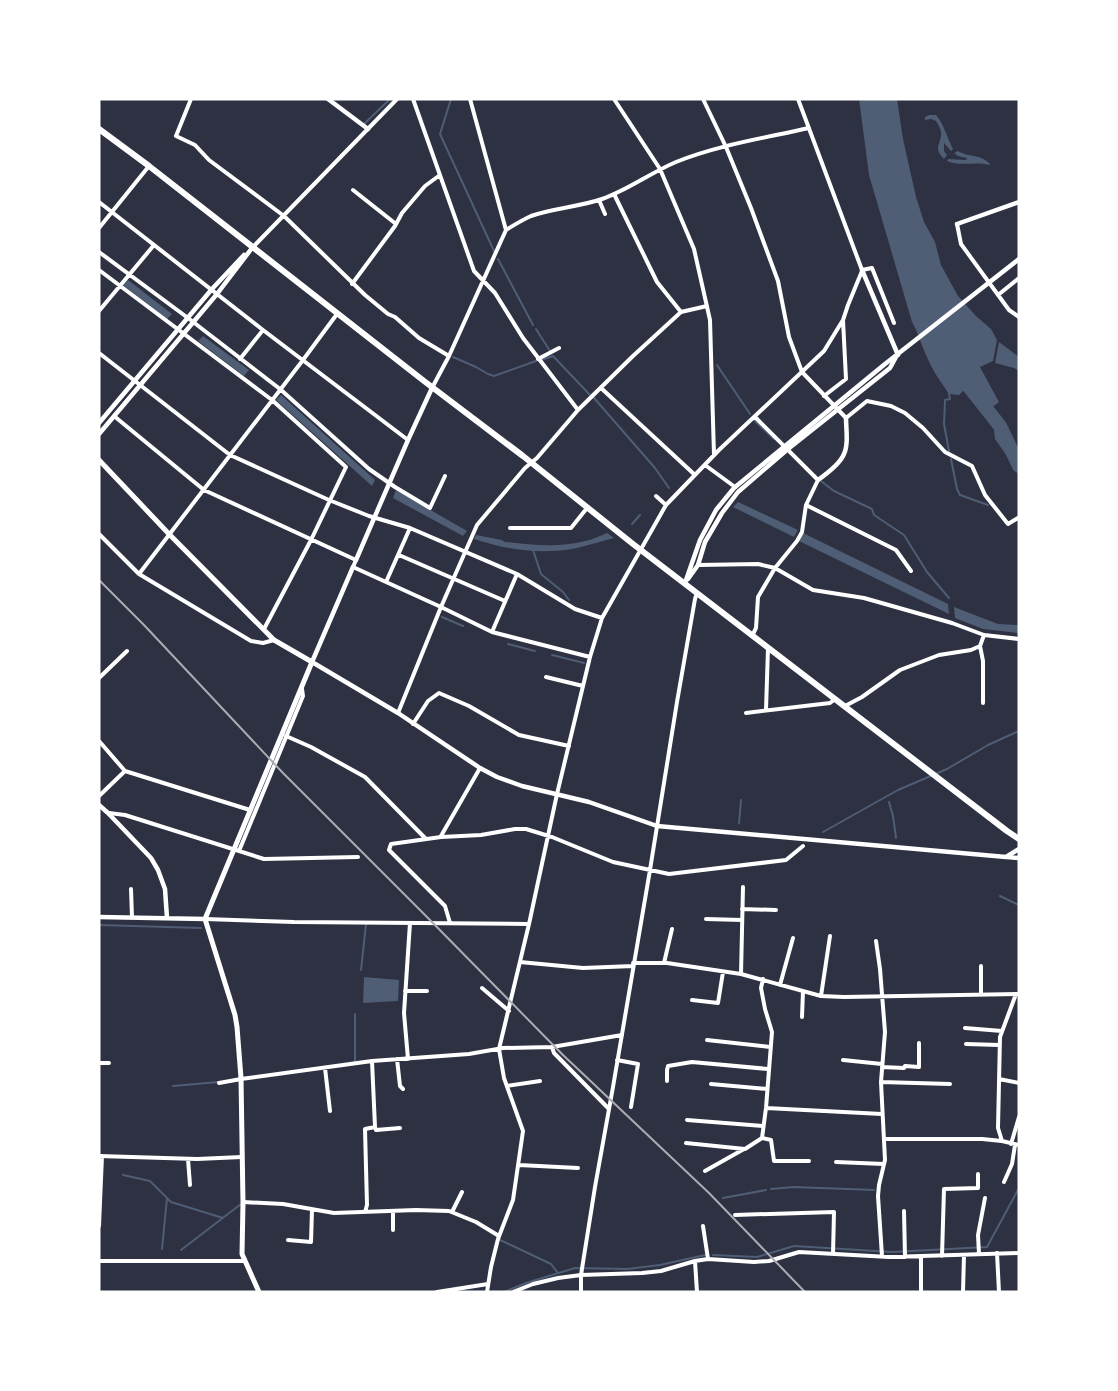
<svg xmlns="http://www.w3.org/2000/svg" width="1118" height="1391" viewBox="0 0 1118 1391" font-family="'Asap Condensed',sans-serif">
  <rect width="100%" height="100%" fill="#2d3142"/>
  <path fill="#4f5d75" d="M859,99H897L903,139L916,197L924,222L935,242L941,265L958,296L976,316L991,329L997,340L993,361L980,367L999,402L990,409L985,401L972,387L965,389L959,395L949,394C941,382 932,370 927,357C921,345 919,334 912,322L869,175Z
    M929,115H936C944,124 947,138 953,149L951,151L944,143V151L947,155L944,159C934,149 939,147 941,136C942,131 939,126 936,121L931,119L925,120V117Z
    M958,151C969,158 979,153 990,164L989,165C975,161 960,167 947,161L948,159L966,160L967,158L958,156L954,153Z
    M128,280L172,314L167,319L123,285Z
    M203,336L249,370L244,376L198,341Z
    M999,342L1019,357V371L1014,368L995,363Z
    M281,395L375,480L372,486L276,400Z
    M993,422L1004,428V440L1019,452V468L1009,459L995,439Z
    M396,490L467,531L463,536L393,498Z
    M738,502L798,530L794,537L733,507Z
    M607,533L614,538C602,541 590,545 577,548C542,555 507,550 474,539L476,535L502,540L505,542C532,545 558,548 585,541C592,540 600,536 607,533Z
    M803,533L948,604L949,614L799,541Z
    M954,607L998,624L1019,625V633L983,629L955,618Z
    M364,977L399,980L398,1001L363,1003Z"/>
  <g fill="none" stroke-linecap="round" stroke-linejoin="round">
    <path stroke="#4f5d75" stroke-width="2" d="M451,99L440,134L494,251
      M364,124L390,99
      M498,259L533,325
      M536,329L550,351
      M453,357L476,367L488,374L494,376L536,361
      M541,360L553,356L590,395
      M717,365L750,414
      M594,398L655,468L669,488
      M754,420L774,439
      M949,451L944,424L945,400L950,399L949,394
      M951,459L957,489L960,495L988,505
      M821,481L834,491L872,509L874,515L904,535L927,572L949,598
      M632,524L640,515
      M533,550L541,574L563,592L569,600
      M442,617L463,626
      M508,644L535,651
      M552,655L584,663
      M889,802L893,816L896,838
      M739,823L741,800
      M823,832L898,790L947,769L988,745L1019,731
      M1000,896L1019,905
      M99,925L201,928
      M361,970L366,924
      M355,1062V1014
      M173,1086L218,1082
      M123,1175L150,1181L167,1198L162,1249
      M771,1189L794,1187L874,1190
      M167,1198L171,1202L223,1218
      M723,1198L766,1190
      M498,1239L551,1264L558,1273
      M181,1250L241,1204
      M713,1255L757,1257L794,1246L892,1252L987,1247L1019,1188
      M504,1292L526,1283L575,1268L627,1269L660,1265L705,1255"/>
    <path stroke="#4f5d75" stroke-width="14" d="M960,372L962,378L1000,426L1019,466"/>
    <path stroke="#fff" stroke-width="4" d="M191,99L176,136L195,145L209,160L284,216L365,295L388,314L395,317L419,338L449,356
      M413,99L474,271L495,293L523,338L578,410
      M470,99L506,230
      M614,99L660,169L694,249L710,320L714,455
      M703,99L726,147L751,208L778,281L789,337L802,372L846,418L867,401L891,406L905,413L923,428L945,452L972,466L985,495L1008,524L1018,518L1019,519
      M798,99L862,270
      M353,190L396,224
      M614,194L657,282L681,312
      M599,200L605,214
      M99,202L263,330L408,440
      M957,224L961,244L1009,310L1019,317
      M99,228L149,166
      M253,247L397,99
      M99,252L188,318L280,389L369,469L395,487L430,508L445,476
      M99,270L272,400L346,467L311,540L264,629
      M862,270L872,268L894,323
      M352,284L395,226L402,213L425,186L440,175
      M998,295L1019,278
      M99,311L154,245
      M99,353L230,455L329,500L369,516L410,528L517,574L575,609L602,618
      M240,359L263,330
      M538,359L559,348
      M432,388L449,356L506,230C514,225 522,220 531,216C553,208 579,207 602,199C628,190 650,173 676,162C718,145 765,138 809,128
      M601,388L695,475
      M824,396L846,379L843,320
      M114,416L204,490L356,560L353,567L441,607L492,632L590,657
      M705,465L735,487
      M656,496L666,505
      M806,505L896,550L911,571
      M510,528H571L587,508
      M99,534L139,574L251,641L263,643L274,640
      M399,555L505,601
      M698,565L758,564L775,568L813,590L864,598L952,623L984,635L1019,639
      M139,574L303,360L337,314
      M386,582L410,528
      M492,632L517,574
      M752,636L756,628L758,597L775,568L797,541L802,532L806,505L818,480L755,417
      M980,646L983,661V703
      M546,677L583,686
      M99,678L127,651
      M845,706L862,697L900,670L939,655L971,650L980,646L984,635
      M766,710L768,648
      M398,713L441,607L477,525L525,468L537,458L578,410L633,356L681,312L707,306
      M746,713L830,703L835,699
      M413,724L428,701L439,693L469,706L519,735L569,746
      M286,736L311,747L365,777L426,839
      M99,741L125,771L250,810
      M99,796L125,771
      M109,813L125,815L264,859L358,857
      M441,836L480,768
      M239,851L303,696L302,689
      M131,889L132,917
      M742,909L776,910
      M205,919L294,922L529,924
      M706,919L742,920
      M450,923L445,906L389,850L391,844L441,837L481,835L515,829H526L552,837L613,862L669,874L786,860L803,846
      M876,941L880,969L885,1032L881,1082L885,1160L879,1185L878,1196L882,1256
      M520,962L583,968L633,966
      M633,963H667L741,974L821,996L844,997L1019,994
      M664,963L672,929
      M981,966V995
      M741,974L743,887
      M780,985L793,938
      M482,988L509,1011
      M405,991H427
      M1016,994L1000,1037L998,1128L1002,1141L1019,1145
      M821,996L830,936
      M692,1000L718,1003L723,972
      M802,1017L803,991
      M965,1028L1002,1031
      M707,1040L770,1047
      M966,1044L999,1045
      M552,1047L554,1053L608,1108
      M397,1059L400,1086L403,1089
      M408,1059L404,1013L410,923
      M617,1060L638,1064L631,1107
      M843,1060L882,1064
      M99,1063H109
      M882,1067L904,1068L905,1066L919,1067V1043
      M325,1068L330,1111
      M999,1079L1019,1083
      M667,1081V1070L668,1066L692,1062L768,1069
      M881,1082L950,1084
      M219,1083L241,1079L372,1061L469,1054L503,1048L552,1047L622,1035
      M711,1084L767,1089
      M507,1086L540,1081
      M766,1108L882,1114
      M687,1120L763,1126
      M375,1127L376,1130L400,1128
      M762,1138L771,1140L774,1161H809
      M884,1139H982L1002,1141
      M686,1143L745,1149L762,1138L766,1108L772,1032L765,1009L761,988L763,979
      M1011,1144L1019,1117
      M99,1156L197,1159L242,1157
      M188,1159L190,1185
      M836,1162L884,1164
      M519,1165L578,1168
      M705,1171L744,1149
      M1004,1182L1012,1164L1015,1145
      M243,1202L283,1204L334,1213L416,1210L449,1211L476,1222L499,1236
      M393,1211V1230
      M904,1211L905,1257
      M365,1212L367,1205L365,1129L375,1127L372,1061
      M452,1212L462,1192
      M735,1215L834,1212L833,1254
      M99,1226L102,1156
      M703,1226L708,1259
      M288,1240L311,1242L312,1210
      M997,1253L999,1292
      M979,1254L978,1235L985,1198
      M942,1256L944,1189L978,1188V1174
      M99,1261H245
      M695,1261L697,1292
      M437,1292L488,1284
      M487,1292L491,1267L498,1239L513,1200L523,1131L504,1078L499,1049L529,924L557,794L590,657L602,618L666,505L719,450L824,351L843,320L848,305L862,271
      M513,1292L533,1284L558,1278L581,1275L642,1273L661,1271L695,1261L708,1259L754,1262L769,1261L799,1252L889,1257L1019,1253
      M581,1292V1275L595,1187L613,1087L650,870L677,702L695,599L697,593
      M921,1292V1257
      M963,1292L964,1255"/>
    <path stroke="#fff" stroke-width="4.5" d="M328,99L368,129
      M957,224L1019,202
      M862,270L898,355
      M99,423L212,289L244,255
      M99,434L217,294L252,248
      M818,480C825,475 839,464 843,456C849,446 846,429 846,418
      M356,560L408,440L432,388
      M353,567L312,662L398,713L480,768L497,777L522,786L589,802L657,826L1006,857L1019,849
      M99,805L108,813L151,858L158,870L165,889L167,918
      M1007,857L1019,858
      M99,917L205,919"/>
    <path stroke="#fff" stroke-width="4.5" d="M688,579L698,565L705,542L722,513L738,492L788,449L890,368L896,357
      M685,583L700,540L716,510L734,488L885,364L1019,259"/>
    <path stroke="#fff" stroke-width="5" d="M99,460L169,534L274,640L312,662L205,919L235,1015L237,1027L241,1078L243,1203L242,1254L259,1292"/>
    <path stroke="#fff" stroke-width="6" d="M99,129L149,166L424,381L523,456L633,544L1007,831L1019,839"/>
    <path stroke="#abadb3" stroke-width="2" d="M99,580L144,625L283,773L428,918L563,1055L709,1193L805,1292"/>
  </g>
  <rect width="1118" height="1391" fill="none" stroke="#ffffff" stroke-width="201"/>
</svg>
